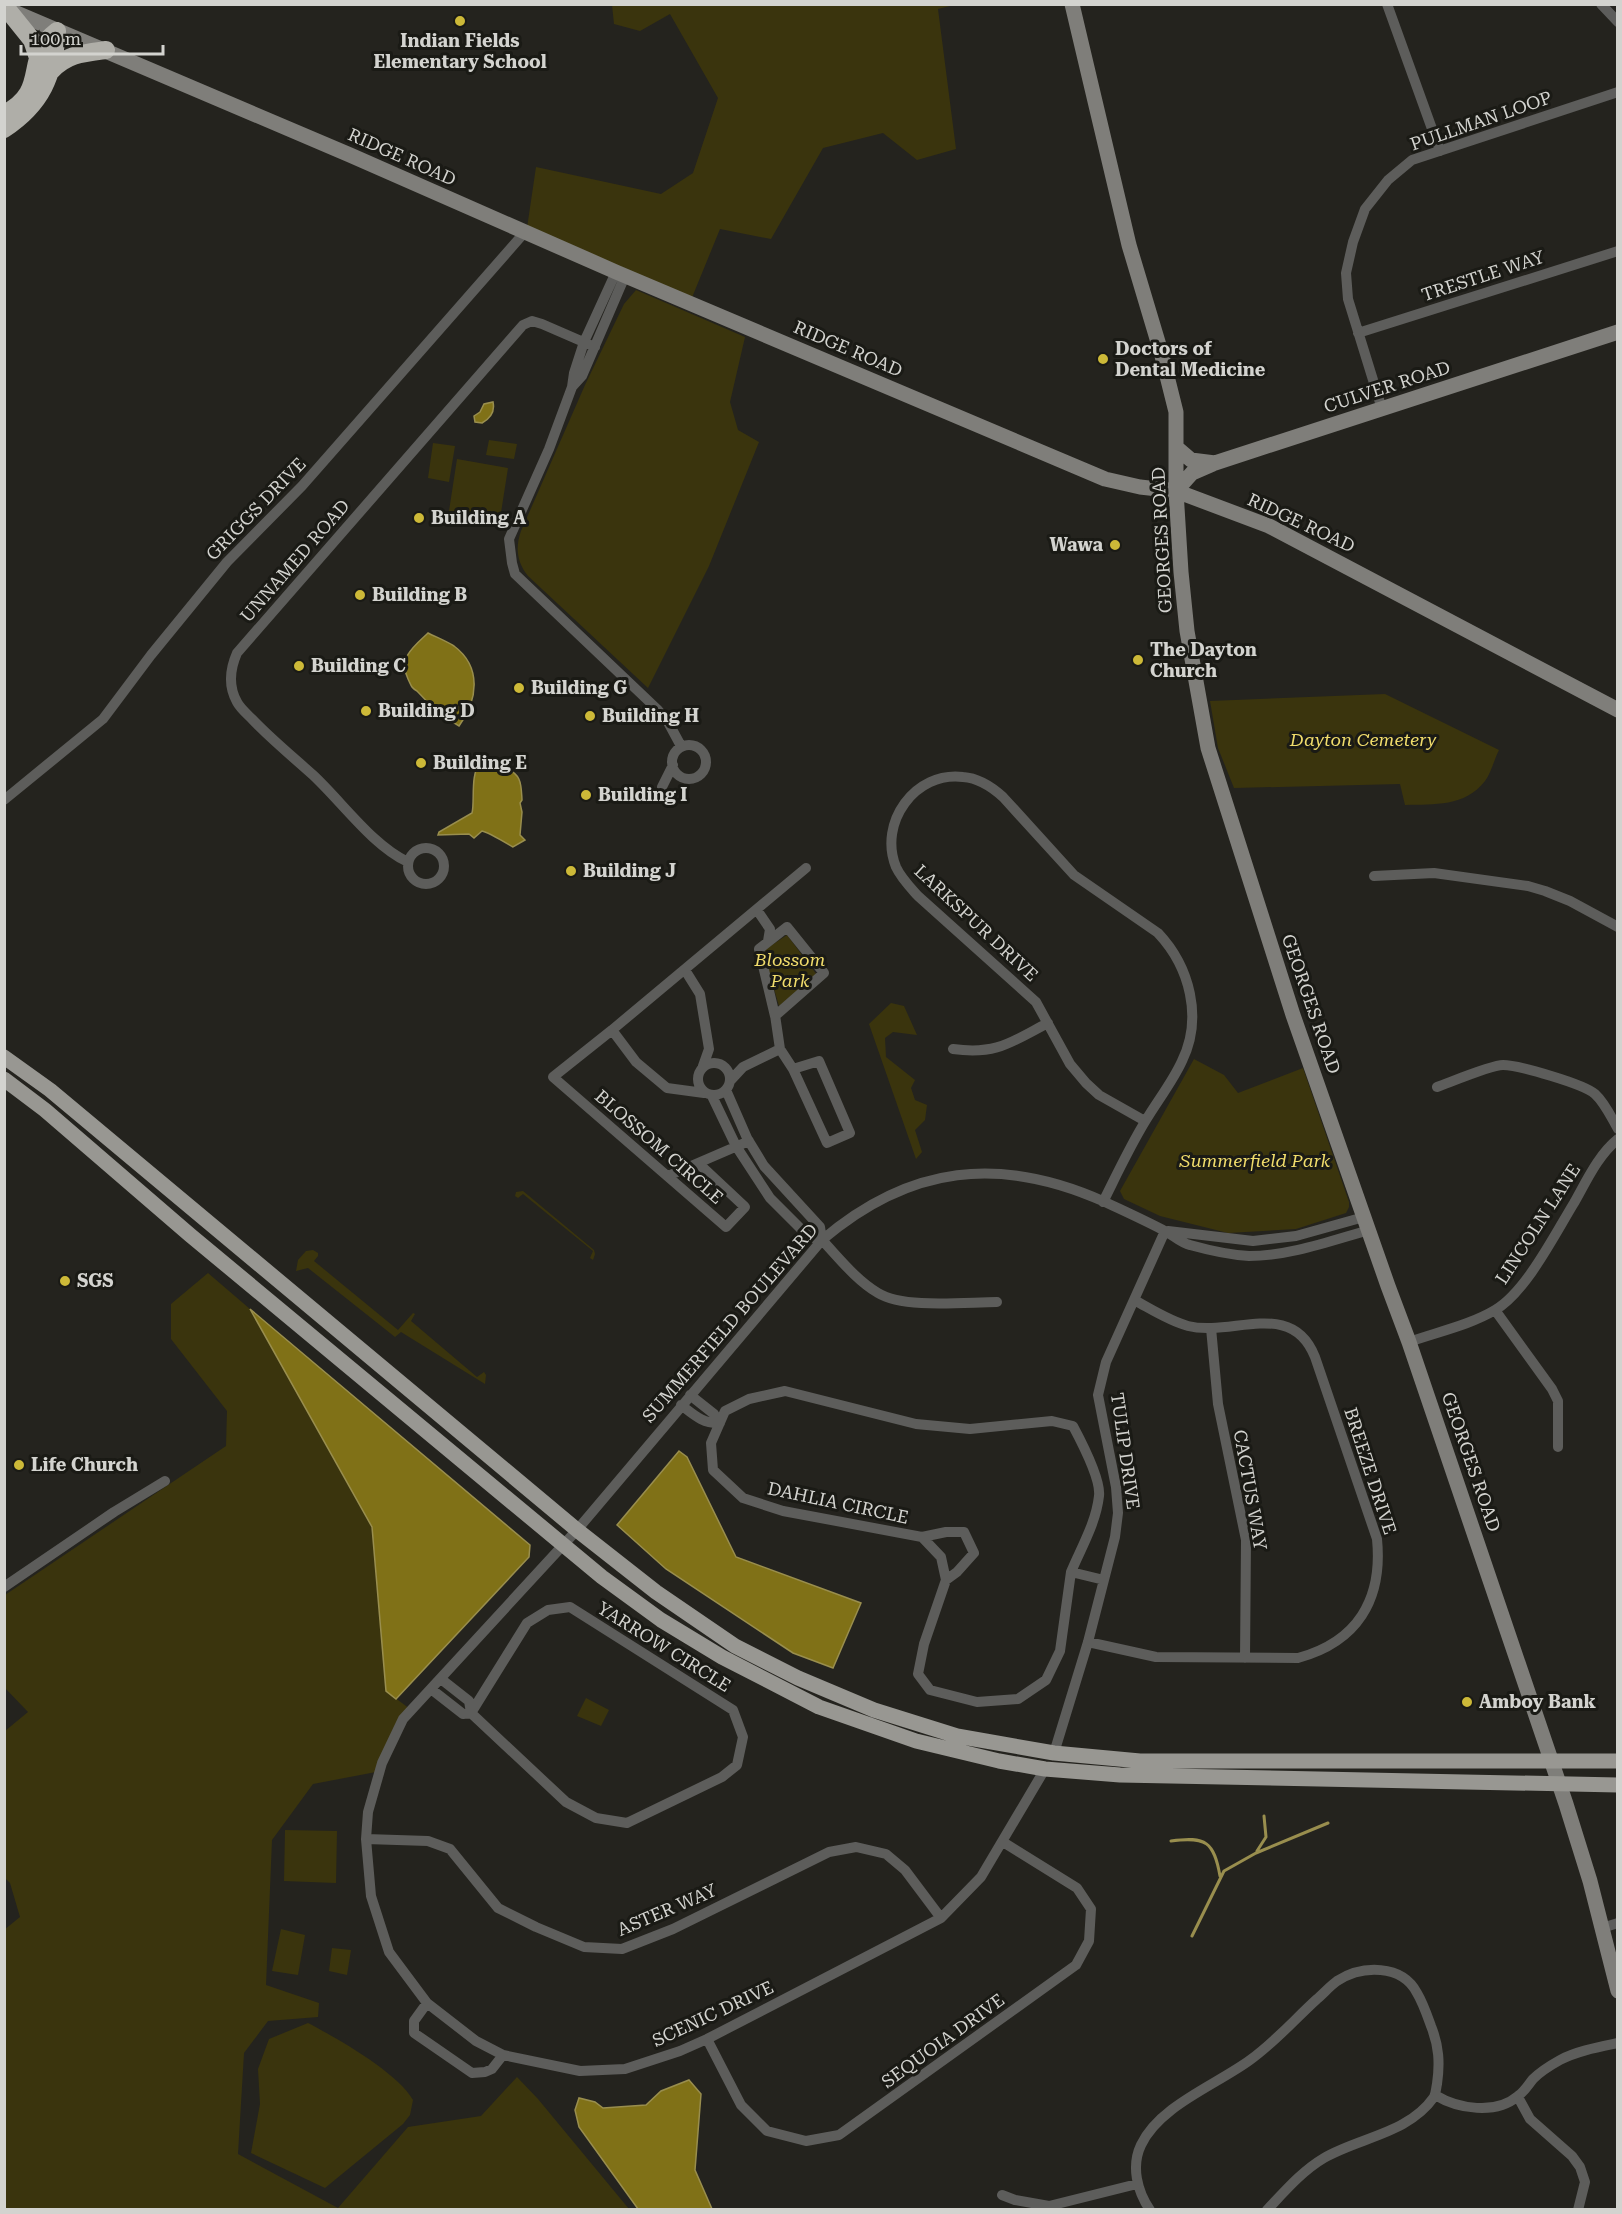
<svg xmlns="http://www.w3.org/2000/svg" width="1622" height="2214" viewBox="0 0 1622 2214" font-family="'Roboto Serif',serif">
  <rect width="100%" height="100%" fill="#24231e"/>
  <path fill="#3a340d" d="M612,5H954L938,9L956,149L917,160L883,133L823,148L771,239L720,229L691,300L527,228L536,167L661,194L693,173L718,98L670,14L640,31L614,24Z
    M636,290L745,337L730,402L738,430L759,442L709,566L648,688L528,576C517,562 515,548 521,531L585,385L624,304Z
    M489,440L517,444L514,459L486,455Z
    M433,443L455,446L449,482L428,478Z
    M457,459L508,468L500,519L449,511Z
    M1385,694L1499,750C1494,760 1491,773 1485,781C1465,807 1434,804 1405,805L1400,784L1234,788L1218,748L1210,701Z
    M787,935L817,975L779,1006L763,951Z
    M891,1003L904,1006L917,1035L893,1032L885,1038L886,1057L915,1080L911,1088L915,1100L927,1105L925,1120L915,1130L922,1152L916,1159L869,1024Z
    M1194,1059L1224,1075L1238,1093L1303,1068L1349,1202V1207L1346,1213L1296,1229L1228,1233L1160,1216L1124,1199L1120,1191Z
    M523,1191L594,1250L595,1254L593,1260L590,1258L593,1251L523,1194L518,1198L515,1196L516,1192Z
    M313,1250L318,1253V1256L314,1261L398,1330L413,1313L415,1314L411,1321L477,1377L484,1372L486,1375L485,1384L401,1332L395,1337L308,1268L296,1271L298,1260L306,1251Z
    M208,1273L250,1309L372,1527L386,1691L410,1709L376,1772L313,1784L272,1840L266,1985L319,2003L318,2017L268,2021L244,2053L238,2154L338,2208L408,2127L481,2116L517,2077L538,2099L629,2209H5L4,1930L20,1917L10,1883L5,1878V1731L28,1712L5,1688V1595L226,1446L227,1411L171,1339V1304Z
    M586,1698L609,1710L601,1726L577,1716Z
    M285,1830L337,1831L336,1883L284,1881Z
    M281,1929L305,1935L298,1975L272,1971Z
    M332,1948L351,1950L347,1975L329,1971Z
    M308,2023C337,2038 398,2073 413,2100L410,2115L403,2124L325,2188L251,2153L260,2104L258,2069L269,2039Z"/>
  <path fill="#807117" stroke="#998e4e" stroke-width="1.5" d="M493,402C495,411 491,418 482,423L475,422L474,416L480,412L484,404Z
    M428,633C436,637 446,641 454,646C482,667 478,700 459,726L438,713L417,691C411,688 411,685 408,679C398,658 413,647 428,633Z
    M500,762L504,763V767C522,775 521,783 522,800L520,803L522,812L520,835L525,840L513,847C506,843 488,832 482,831L474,838L469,834L438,835L439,832L472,813C475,802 470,773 480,764C484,760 494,762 500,762Z
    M250,1309L530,1545L529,1557L396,1699L386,1691L372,1527Z
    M679,1451L687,1457L736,1557L861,1603L833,1668L793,1653L666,1569L617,1525Z
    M689,2080L701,2094L695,2170L712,2209H638L579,2127L575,2110L579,2098L595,2102L603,2108L646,2105L661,2091Z"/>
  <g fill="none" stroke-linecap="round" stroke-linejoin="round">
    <path stroke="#998e4e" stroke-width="3" d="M1171,1841C1206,1836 1214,1842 1220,1876
      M1257,1851L1266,1837L1264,1816
      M1192,1936L1224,1871L1256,1853L1328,1823"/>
    <path stroke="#5d5d5b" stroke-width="10" d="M1387,4L1440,151
      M1601,4L1618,22
      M616,272L584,342L574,373L572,387L549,449L509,539L512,563L515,574L657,709L668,722L681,746
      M1358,333L1618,251
      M572,387L582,376L625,276
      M1382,409L1348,299L1346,273L1353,242L1365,209L1388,180L1412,160L1618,92
      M672 762a17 17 0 1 1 34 0a17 17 0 1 1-34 0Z
      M662,787L673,765
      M4,800L103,719L151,655L227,562L302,486L525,232
      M408 866a18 18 0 1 1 36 0a18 18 0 1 1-36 0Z
      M408,862C373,846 342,802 313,775C293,757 271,739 252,719C247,714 240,708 237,702C228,686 230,669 237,653L523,325L532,321L542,324L595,347
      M1374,876L1434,873L1528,886L1545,891L1570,901L1618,927
      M757,910L770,929L768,941
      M787,927L824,973L775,1016L759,949Z
      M685,970L700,994L709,1049L703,1066
      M612,1030L806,868
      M780,1049L793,1069L827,1143L850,1133L819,1061L793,1069
      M953,1049C997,1055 1011,1042 1048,1023
      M698 1079a16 16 0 1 1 32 0a16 16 0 1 1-32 0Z
      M730,1081L743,1067L780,1049L775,1015
      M1437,1087C1451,1082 1491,1065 1503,1065C1518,1065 1584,1084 1595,1094C1605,1103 1611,1117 1618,1129
      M726,1090L747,1138L764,1166L820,1227L822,1240
      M704,1093L667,1088L636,1062L612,1030L553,1077L726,1227L745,1207L698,1163L749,1141
      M712,1096L736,1146L770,1198L809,1237L822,1240
      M668,1176L698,1163
      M1103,1202C1117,1174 1130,1146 1146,1120C1158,1100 1173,1081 1182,1061C1203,1018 1190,967 1158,933L1074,875L1003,797C992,787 978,778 963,777C915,771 878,823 896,867C901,878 910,887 918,896L1036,1002L1070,1064L1086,1083L1099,1095L1145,1121
      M1168,1231L1253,1241L1296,1236L1364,1217
      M822,1240C839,1258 856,1280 878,1293C904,1309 966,1302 997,1302
      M1495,1310L1552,1389L1558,1401V1447
      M1211,1328L1218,1404L1246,1540L1245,1658
      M1409,1342C1437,1332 1470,1325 1495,1310C1526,1292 1555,1234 1574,1203C1586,1182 1598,1155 1618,1139
      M681,1405C694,1415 703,1424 720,1423L714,1414L690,1395
      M922,1537L946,1532H964L974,1553L957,1572L946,1580
      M1071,1572C1081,1548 1096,1523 1099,1496C1101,1480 1081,1441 1073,1426L1052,1421L970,1429L916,1424L785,1391L749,1399L725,1411L711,1443L713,1470L743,1498L783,1511L922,1537L941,1557L946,1580L924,1644L918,1674L930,1690L977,1702L1018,1699L1046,1680L1060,1651L1071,1572L1104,1580
      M4,1587L114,1512L165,1481
      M1088,1642L1156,1657L1298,1658C1357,1642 1383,1600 1377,1539L1315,1357C1292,1298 1232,1337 1188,1326C1169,1321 1151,1309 1134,1300
      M441,1679L469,1701L471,1713L566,1802L596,1818L627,1823L722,1777L737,1765L743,1737L733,1710L570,1607L548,1610L527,1623L471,1713
      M431,1689L463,1714L471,1713
      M1054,1753L1088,1642L1115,1537L1118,1513L1116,1487L1098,1395L1106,1362L1165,1231
      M1045,1769L981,1877L941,1918L707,2039L680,2051L625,2069L580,2071L503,2055L476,2041L427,2003L389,1952L371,1896L366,1839L368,1812L382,1763L403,1719L577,1530L822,1240C910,1165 1000,1155 1105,1202C1124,1211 1144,1220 1163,1230C1172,1234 1180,1243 1190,1245C1208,1250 1230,1255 1249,1256C1289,1256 1330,1241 1369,1230
      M366,1839L428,1841L450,1849L498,1908L536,1927L584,1947L622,1949L673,1929L829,1852L856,1847L886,1854L905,1870L941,1918
      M1602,1928L1618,1923
      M427,2003L414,2021V2033L472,2073L485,2072L492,2069L503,2055
      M707,2039L741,2105L767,2131L806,2141L839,2135L1076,1965L1089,1941L1091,1909L1077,1888L1003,1842
      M1435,2095C1458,2109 1496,2115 1518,2096C1524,2092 1528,2085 1533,2079C1540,2072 1551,2065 1560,2060C1577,2051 1599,2047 1618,2043
      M1518,2097L1530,2119L1572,2156L1580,2167L1585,2182L1578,2210
      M1002,2195L1015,2200L1049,2206L1137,2184
      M1150,2210C1137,2191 1131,2166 1141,2145C1159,2106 1216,2085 1250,2060C1274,2043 1295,2019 1317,1999C1324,1993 1330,1986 1337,1981C1362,1965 1402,1964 1417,1993C1423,2003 1427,2015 1431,2026C1439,2046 1440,2063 1437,2084C1436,2088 1436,2093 1434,2097C1408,2134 1360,2137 1324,2158C1302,2171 1285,2191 1267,2210"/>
    <path stroke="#7f7e7a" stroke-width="15" d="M1072,4L1129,245L1161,352L1176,412V491L1181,572L1187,631L1208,748L1293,1015L1388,1286L1409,1342L1566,1804L1590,1881L1618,1991
      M7,9L350,155L616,272L1105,479L1140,487L1176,491L1269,526L1618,710
      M1177,448L1191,460L1215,463
      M1176,491L1192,473L1215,463L1618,332"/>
    <path stroke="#989792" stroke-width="15" d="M4,1057L50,1090L577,1530L656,1592L735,1646L798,1678L874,1710L957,1736L1054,1753L1140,1761H1618
      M4,1079L45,1110L190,1235L602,1577L661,1620L722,1657L819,1707L916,1741L999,1761L1045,1769L1120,1775L1618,1785"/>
    <path stroke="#afaea8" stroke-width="18" d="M7,9L32,40L37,55
      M51,71C67,54 83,53 106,50
      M4,114C51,90 21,58 57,31
      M4,129C42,104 54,75 57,31"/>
  </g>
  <g fill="#cdb938" stroke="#1a1a15" stroke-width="2">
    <circle cx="460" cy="21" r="6"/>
    <circle cx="1103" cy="359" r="6"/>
    <circle cx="419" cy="518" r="6"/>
    <circle cx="1115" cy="545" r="6"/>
    <circle cx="360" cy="595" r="6"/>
    <circle cx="1138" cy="660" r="6"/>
    <circle cx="299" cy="666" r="6"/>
    <circle cx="519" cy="688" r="6"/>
    <circle cx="366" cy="711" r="6"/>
    <circle cx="590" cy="716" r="6"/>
    <circle cx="421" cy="763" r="6"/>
    <circle cx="586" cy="795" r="6"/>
    <circle cx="571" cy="871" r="6"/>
    <circle cx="65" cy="1281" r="6"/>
    <circle cx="19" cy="1465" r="6"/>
    <circle cx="1467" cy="1702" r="6"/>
  </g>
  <g text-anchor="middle" stroke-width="6" stroke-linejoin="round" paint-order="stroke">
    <g font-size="18" font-weight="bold" fill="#d3d3cf" stroke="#1a1a15" text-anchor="start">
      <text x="460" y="47" text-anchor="middle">Indian Fields<tspan x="460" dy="21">Elementary School</tspan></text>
      <text x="1115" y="355">Doctors of<tspan x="1115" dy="21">Dental Medicine</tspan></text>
      <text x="431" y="524">Building A</text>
      <text x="1103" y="551" text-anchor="end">Wawa</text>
      <text x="372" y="601">Building B</text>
      <text x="1150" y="656">The Dayton<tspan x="1150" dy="21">Church</tspan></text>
      <text x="311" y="672">Building C</text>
      <text x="531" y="694">Building G</text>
      <text x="378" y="717">Building D</text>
      <text x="602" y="722">Building H</text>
      <text x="433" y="769">Building E</text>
      <text x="598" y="801">Building I</text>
      <text x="583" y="877">Building J</text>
      <text x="77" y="1287">SGS</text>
      <text x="31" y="1471">Life Church</text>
      <text x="1479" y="1708">Amboy Bank</text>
    </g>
    <g font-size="18" fill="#d3d3cf" stroke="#1a1a15">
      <text transform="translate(1481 121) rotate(-19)" y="6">PULLMAN LOOP</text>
      <text transform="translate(402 157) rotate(24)" y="6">RIDGE ROAD</text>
      <text transform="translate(1483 276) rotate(-18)" y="6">TRESTLE WAY</text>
      <text transform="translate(848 349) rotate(23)" y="6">RIDGE ROAD</text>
      <text transform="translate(1387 387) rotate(-18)" y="6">CULVER ROAD</text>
      <text transform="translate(256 509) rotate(-46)" y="6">GRIGGS DRIVE</text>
      <text transform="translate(1301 523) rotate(25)" y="6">RIDGE ROAD</text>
      <text transform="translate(1162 540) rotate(-93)" y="6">GEORGES ROAD</text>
      <text transform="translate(295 561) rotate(-49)" y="6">UNNAMED ROAD</text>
      <text transform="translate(976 923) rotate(43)" y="6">LARKSPUR DRIVE</text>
      <text transform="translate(1311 1004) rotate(71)" y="6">GEORGES ROAD</text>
      <text transform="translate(659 1147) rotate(41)" y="6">BLOSSOM CIRCLE</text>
      <text transform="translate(1538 1224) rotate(-57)" y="6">LINCOLN LANE</text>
      <text transform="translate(730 1323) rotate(-49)" y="6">SUMMERFIELD BOULEVARD</text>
      <text transform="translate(1125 1451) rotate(82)" y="6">TULIP DRIVE</text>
      <text transform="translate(1471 1462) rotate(71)" y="6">GEORGES ROAD</text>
      <text transform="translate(1370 1471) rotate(72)" y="6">BREEZE DRIVE</text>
      <text transform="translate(1250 1490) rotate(80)" y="6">CACTUS WAY</text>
      <text transform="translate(838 1503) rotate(12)" y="6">DAHLIA CIRCLE</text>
      <text transform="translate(664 1647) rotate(32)" y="6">YARROW CIRCLE</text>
      <text transform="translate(667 1910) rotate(-23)" y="6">ASTER WAY</text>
      <text transform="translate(713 2014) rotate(-25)" y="6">SCENIC DRIVE</text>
      <text transform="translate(943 2041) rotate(-36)" y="6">SEQUOIA DRIVE</text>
    </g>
    <g font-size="18" font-style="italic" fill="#f0dc6b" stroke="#1a1a15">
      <text x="1363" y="746">Dayton Cemetery</text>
      <text x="790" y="966">Blossom<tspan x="790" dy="21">Park</tspan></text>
      <text x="1255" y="1167">Summerfield Park</text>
    </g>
  </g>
  <rect width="1622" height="2214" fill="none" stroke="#d3d3cf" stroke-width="12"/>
  <path d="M21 45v9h142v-9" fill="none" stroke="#d3d3cf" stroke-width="3"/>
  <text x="30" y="45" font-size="18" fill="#d3d3cf" stroke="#1a1a15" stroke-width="4.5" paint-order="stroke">100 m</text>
</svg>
